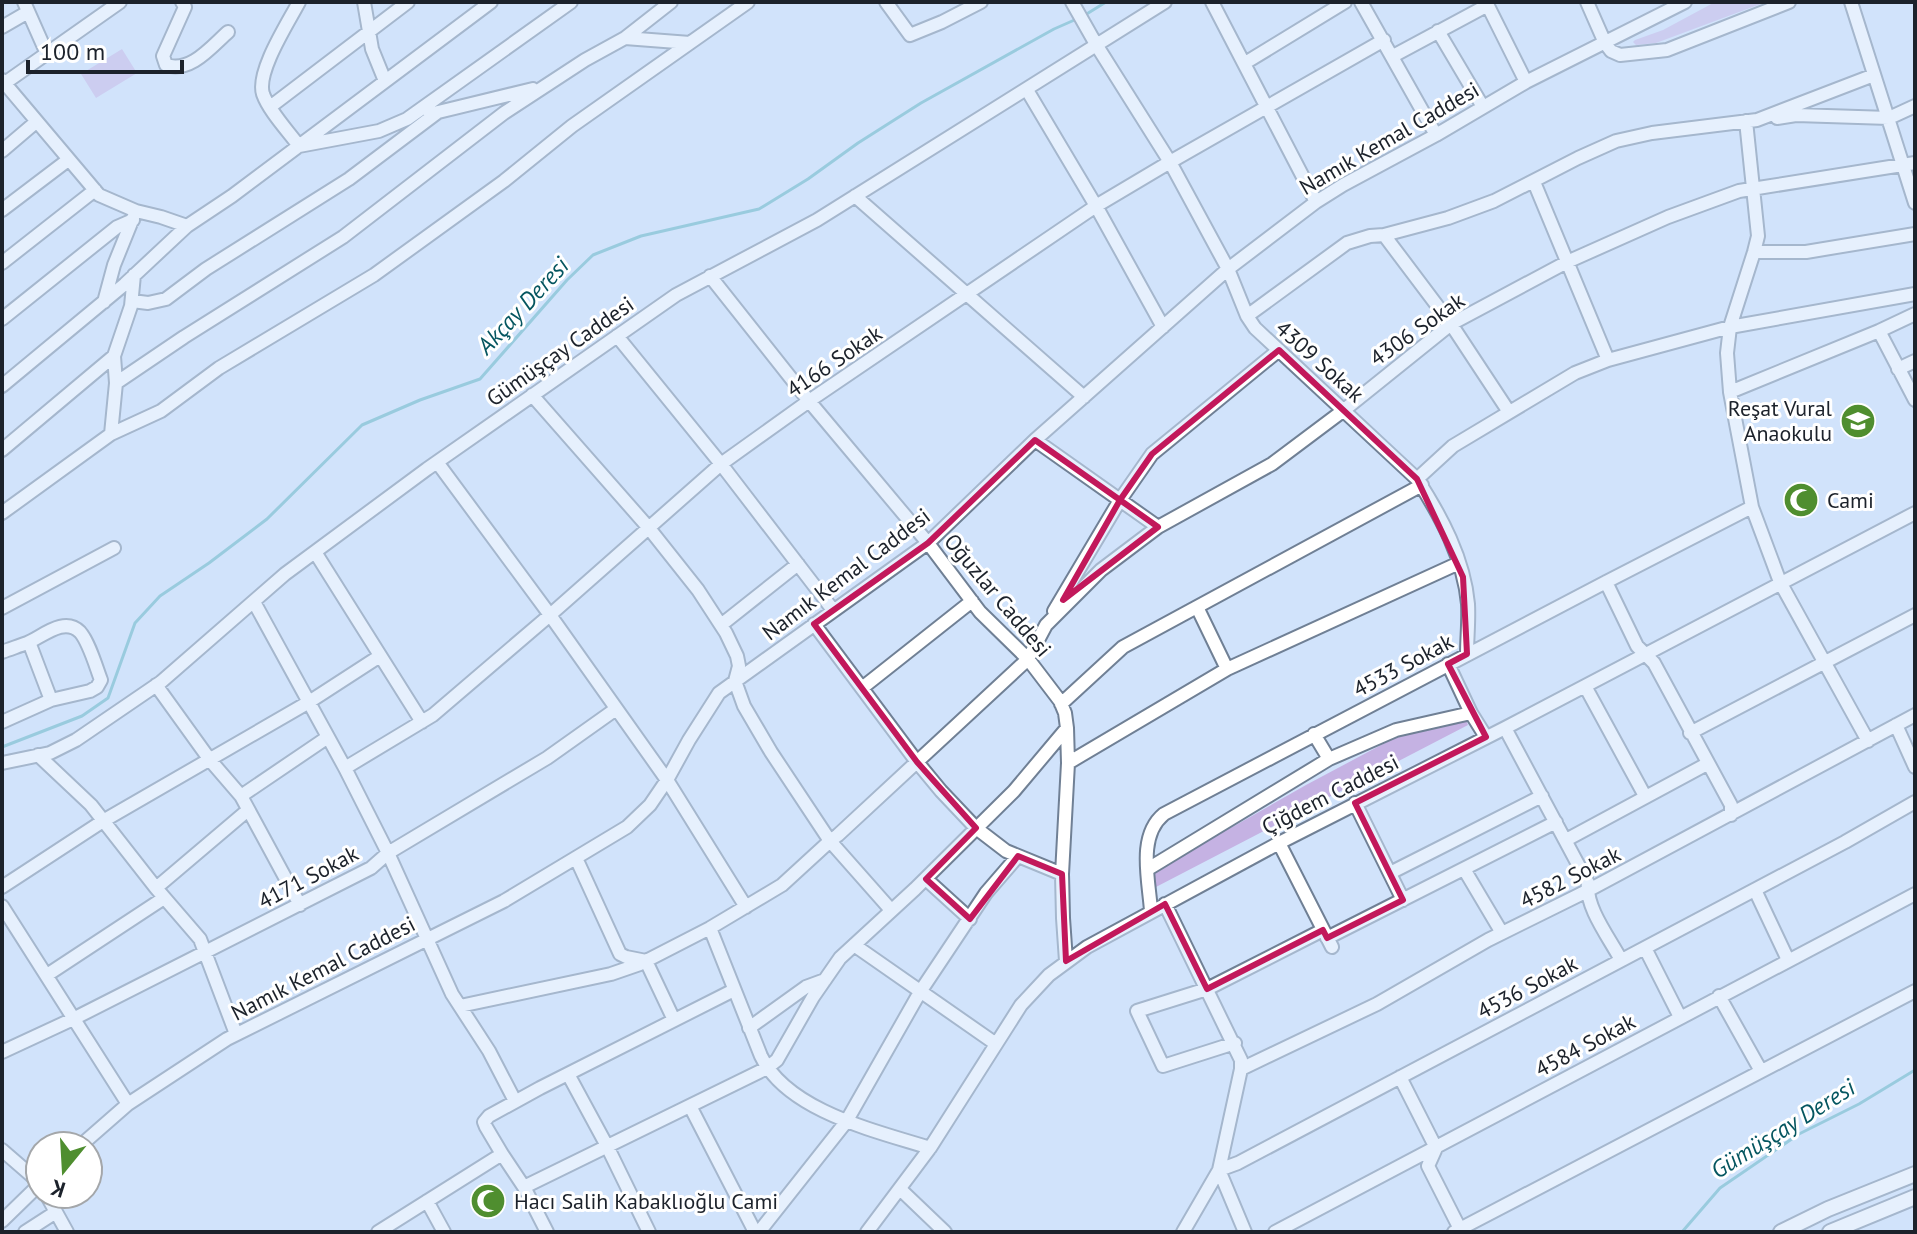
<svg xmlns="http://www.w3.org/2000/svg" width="1917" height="1234" viewBox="0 0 1917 1234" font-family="'PT Sans',sans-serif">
  <rect width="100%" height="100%" fill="#d1e3fb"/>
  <path fill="#c5b2e3" d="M1715,2H1766L1656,43L1636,45L1633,42L1635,40L1663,30Z
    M122,49L137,73L96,98L81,74Z
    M1461,709L1468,725L1156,887L1152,876L1157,866L1173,857L1236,825L1306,785L1430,719Z"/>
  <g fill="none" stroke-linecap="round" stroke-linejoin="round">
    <path stroke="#56aebb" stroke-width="3" d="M1085,15L1106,2
      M2,747L82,716L108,698L135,623L160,596L209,563L267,519L362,425L420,400L480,379L567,280L593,255L641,236L759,209L808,179L858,143L921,103L1054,29L1079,18
      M1682,1232L1720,1188L1799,1134L1859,1104L1915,1070"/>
    <defs>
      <path id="minor" d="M24,2L47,54
        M182,2L185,7L163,56L166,65C191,73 211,47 228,32
        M299,2C288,23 256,72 263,94C269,111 288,131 299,146L379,131L407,119L571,2
        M364,2L372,49L385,81
        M886,2L910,35L942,22L981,2
        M1072,2L1097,46L1170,162L1228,269L1247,316L1255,328L1417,479C1441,516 1464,559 1468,604C1469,621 1467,638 1467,654
        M1212,2L1316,202
        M1361,2L1436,135
        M1486,2L1526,82
        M1587,2L1605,43L1611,51L1620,55L1667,50L1789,2
        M1851,2L1915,203
        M2,27L28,12
        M1438,31L1483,107
        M625,38L690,43
        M1393,56L1488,5
        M1245,63L1345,2
        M2,80L99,195L136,211L161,217L187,226
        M2,85L120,2
        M1027,90L1096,206L1163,327
        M270,107L408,2
        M430,114L533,89
        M1777,118L1796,115L1889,118L1915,106
        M1746,121L1758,236L1754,252L1730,327L1727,353L1730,392L1752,507L1780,582L1868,741
        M2,151L36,122
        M1534,182L1608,360
        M855,196L1084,397
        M2,210L68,160
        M1384,235L1448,218L1494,201L1578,158L1616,141L1652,133L1757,120L1874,75
        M1754,252H1806L1915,234
        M2,263L95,190
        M710,276L809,401L928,543L980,612L1028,659L1060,701L1065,713L1067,728L1068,763L1062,874L1063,918L1066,961
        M132,301L148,303L166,299L206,269L349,179L438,112
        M104,302L114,265L133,218
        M1247,316L1347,243L1370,236L1384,235L1451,324L1509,412
        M2,319L117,227L133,220
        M1879,331L1915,400
        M617,336L721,464L833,610
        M1898,369L1915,361
        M116,383L184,337L343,237L504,113L585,60L625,38L671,2
        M2,386L125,284L187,226L232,196L491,2
        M1730,392L1879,331L1915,314
        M532,395L648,527L698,590L726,633L737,656L739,666L735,681L744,706L771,752L830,841L891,910
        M111,434L116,383L114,356L131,306L134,275
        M1035,440L1158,527L1272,464L1344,410L1451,324L1567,262L1668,217L1739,191L1915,163
        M2,450L114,356
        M437,462L550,615L667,780L746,907
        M1417,479L1453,446L1575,373L1608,360L1730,327L1915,294
        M2,513L111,434L161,411L219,368L374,275L504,181L572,126L748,2
        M315,552L422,722
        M1606,582L1637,646L1654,663L1731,805V815
        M254,602L345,768L388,853L452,994L489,1051L515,1101
        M1197,607L1227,669
        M2,608L114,548
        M1054,611L1120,500L1152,454L1279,350
        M814,624L917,762L941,791L976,828L1006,851L1062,874
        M721,625L798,564
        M29,642L51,700
        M2,652C10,649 19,646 27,643C42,637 64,616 80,632C89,642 96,667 101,680L97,687L90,691L51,700L2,722
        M1448,664L1471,713L1486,737
        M156,685L210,760L241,796L300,905
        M1585,686L1645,796
        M862,688L972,601
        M1061,704L1123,647L1422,485
        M1896,725L1915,767
        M1505,728L1588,883C1585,907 1610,939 1621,960
        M1690,733L1915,615
        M1314,734L1329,759
        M38,755L91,805L156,888L200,939L236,1034
        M2,763L50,753L76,740L161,682L285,574L427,469L676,295L817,220L1165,2
        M1068,763L1227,669L1459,563
        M345,768L433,715L550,615L721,464L809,401L1096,206L1170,162L1384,40
        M241,796L328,737
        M1355,803L1403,900
        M1566,840L1707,764
        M1279,843L1332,947
        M576,858L620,954L626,957L646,961L674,1020
        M1148,869L1329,759L1396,730L1471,713
        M1464,869L1502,933
        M1390,873L1542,796
        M926,879L970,919
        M2,887L103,821L309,702L380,656
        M156,888L248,810
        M1755,890L1788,960
        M1165,904L1241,1060V1069L1219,1170L1245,1232
        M2,906L128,1104
        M1151,911C1149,880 1137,836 1164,814L1606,582L1752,507
        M710,928L761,1056C787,1111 876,1131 930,1148
        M1327,938L1556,822
        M854,945L996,1044
        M1645,948L1680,1017
        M47,975L164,898
        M1719,996L1761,1071
        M460,1006L611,974L640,964L710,928L782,885L830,841L838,835L1028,659L1046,625L1101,570L1158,527
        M749,1028L806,987L825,980
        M1235,1043L1163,1066L1137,1011L1207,989L1323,930
        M2,1052L73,1019L371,868L388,853L547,758L616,709
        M1241,1069L1377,1004L1488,940L1587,891L1915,715
        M568,1074L607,1146L649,1232
        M1400,1077L1436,1148L1428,1166L1460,1229
        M690,1106L755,1232
        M80,1146L128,1104L227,1039L504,901L627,827L650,805L667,780L689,740L719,693L928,543L1035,440L1228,269L1316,202L1343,185L1436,135L1526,82L1685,2
        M2,1150L40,1183
        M502,1154L486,1127L484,1122L489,1116L540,1088L734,990
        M524,1187L767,1068L777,1060L813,997L840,958L915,889L1014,791L1067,728
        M900,1189L945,1232
        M46,1194L67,1232
        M427,1201L444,1232
        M2,1221L40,1184
        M25,1232L56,1212
        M378,1232L502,1154L524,1187L547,1232
        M759,1232L846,1122L920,992L986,893L1018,856
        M867,1232L930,1148L1021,1005L1049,975L1087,947L1279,843L1505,728L1915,513
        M1183,1232L1219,1170L1238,1163L1845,842L1915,802
        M1275,1232L1915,894
        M1454,1232L1915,991"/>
      <path id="major" d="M1781,1232L1828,1209L1915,1174
        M1830,1232L1915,1197"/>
    </defs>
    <use href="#minor" stroke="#708095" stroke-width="16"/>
    <use href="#major" stroke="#708095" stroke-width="18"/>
    <use href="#minor" stroke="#fff" stroke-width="12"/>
    <use href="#major" stroke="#fff" stroke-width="14"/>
  </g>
  <path d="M0 0H1917V1234H0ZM1279,350L1417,479L1463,577L1467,654L1448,664L1486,737L1355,803L1403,900L1327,938L1323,930L1207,989L1165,904L1066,961L1062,874L1018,856L970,919L926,879L976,828L917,762L814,624L928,543L1035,440L1120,500L1063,600L1158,527L1120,500L1152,454Z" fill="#d1e3fb" fill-opacity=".55" fill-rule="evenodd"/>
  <path fill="none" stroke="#c2185b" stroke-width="6" stroke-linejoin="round" d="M1279,350L1417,479L1463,577L1467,654L1448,664L1486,737L1355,803L1403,900L1327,938L1323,930L1207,989L1165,904L1066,961L1062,874L1018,856L970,919L926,879L976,828L917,762L814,624L928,543L1035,440L1120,500L1063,600L1158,527L1120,500L1152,454Z"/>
  <defs>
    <symbol id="school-disc" viewBox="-11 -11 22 22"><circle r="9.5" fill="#4f8e2f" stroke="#fff"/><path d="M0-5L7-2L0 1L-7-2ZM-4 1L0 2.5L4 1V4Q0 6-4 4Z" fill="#fff"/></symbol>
    <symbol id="mosque-disc" viewBox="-11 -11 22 22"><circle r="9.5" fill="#4f8e2f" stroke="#fff"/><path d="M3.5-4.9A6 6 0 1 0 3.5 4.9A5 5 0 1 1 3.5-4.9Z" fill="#fff"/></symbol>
  </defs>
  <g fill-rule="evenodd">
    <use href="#school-disc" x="1838" y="401" width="40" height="40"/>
    <use href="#mosque-disc" x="1781" y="480" width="40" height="40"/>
    <use href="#mosque-disc" x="468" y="1181" width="40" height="40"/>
  </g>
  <g text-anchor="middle" stroke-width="6" stroke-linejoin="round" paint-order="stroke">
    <g font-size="22" fill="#1c222b" stroke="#fff">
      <text transform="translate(1389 138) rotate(-30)" y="8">Namık Kemal Caddesi</text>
      <text transform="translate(1417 329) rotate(-35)" y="8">4306 Sokak</text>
      <text transform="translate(560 351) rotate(-35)" y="8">Gümüşçay Caddesi</text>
      <text transform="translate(834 361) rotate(-34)" y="8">4166 Sokak</text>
      <text transform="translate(1320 361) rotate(42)" y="8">4309 Sokak</text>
      <text transform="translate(846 574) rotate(-37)" y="8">Namık Kemal Caddesi</text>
      <text transform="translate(998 595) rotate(50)" y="8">Oğuzlar Caddesi</text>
      <text transform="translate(1403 665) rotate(-28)" y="8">4533 Sokak</text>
      <text transform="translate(1330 794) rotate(-27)" y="8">Çiğdem Caddesi</text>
      <text transform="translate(308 877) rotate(-28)" y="8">4171 Sokak</text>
      <text transform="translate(1570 877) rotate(-27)" y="8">4582 Sokak</text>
      <text transform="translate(323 968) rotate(-27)" y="8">Namık Kemal Caddesi</text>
      <text transform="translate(1527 987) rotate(-28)" y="8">4536 Sokak</text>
      <text transform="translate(1585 1045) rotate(-28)" y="8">4584 Sokak</text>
    </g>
    <g font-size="22" fill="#1c222b" stroke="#fff" text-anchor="start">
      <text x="1832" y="416" text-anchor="end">Reşat Vural<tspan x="1832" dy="25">Anaokulu</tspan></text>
      <text x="1827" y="508">Cami</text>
      <text x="514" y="1209">Hacı Salih Kabaklıoğlu Cami</text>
    </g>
    <g font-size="24" font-style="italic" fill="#055660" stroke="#fff">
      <text transform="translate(523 306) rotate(-47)" y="8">Akçay Deresi</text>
      <text transform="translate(1783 1129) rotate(-32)" y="8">Gümüşçay Deresi</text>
    </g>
  </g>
  <rect width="1917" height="1234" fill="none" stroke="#1c222b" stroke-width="8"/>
  <g transform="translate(64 1170) rotate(198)"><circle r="38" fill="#ffffff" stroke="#a4a7aa" stroke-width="2"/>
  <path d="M0-6L14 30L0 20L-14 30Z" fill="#4f8e2f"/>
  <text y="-12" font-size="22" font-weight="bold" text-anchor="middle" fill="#1c222b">K</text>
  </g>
  <path d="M28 60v12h154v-12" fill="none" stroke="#1c222b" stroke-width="4"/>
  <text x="40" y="60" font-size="24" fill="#1c222b" stroke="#ffffff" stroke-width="6" paint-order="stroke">100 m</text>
</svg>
